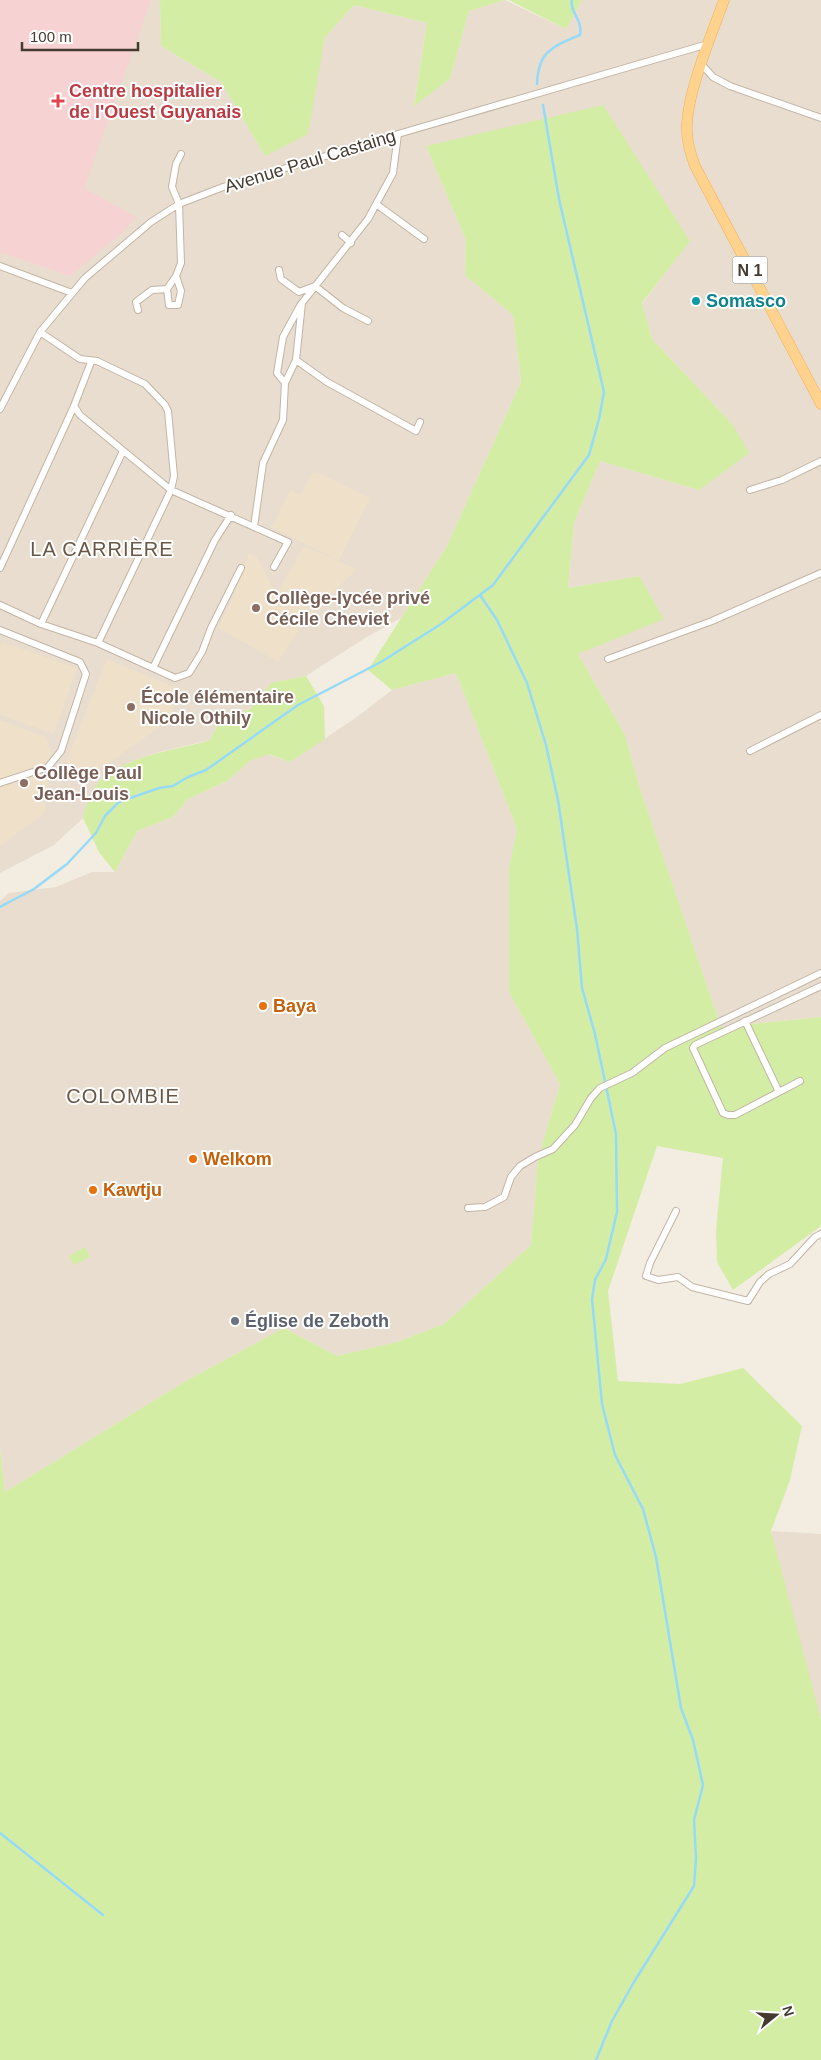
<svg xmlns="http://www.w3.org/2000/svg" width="821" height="2060" viewBox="0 0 821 2060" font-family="Arial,sans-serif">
  <rect width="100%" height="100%" fill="#f3ece1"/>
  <path fill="#e8ddce" d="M0,0H160L161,46L221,82L265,156L317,79L325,37L354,5L427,23L414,105L450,79L469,11L505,0L566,29L582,0H821V1017L721,1027L640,789L625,735L578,654L639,576L568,588L574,523L600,461L699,490L733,425L652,339L642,304L689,241L500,130L426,146L466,240L465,275L513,315L521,382L447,546L401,618L365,638L306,676L271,683L251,708L218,724L210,740L159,752L130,762L115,771L100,781L88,801L83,818L54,845L0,873Z
    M456,673L517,829L509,868V992L560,1084L538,1159L531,1245L444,1324L397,1342L337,1356L284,1328L184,1382L5,1492L0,1448V901L9,893L56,887L92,872H115L137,831L173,817L188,799L227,781L250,761L268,754L290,762L357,717L392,690Z
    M771,1531L821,1534V1719L803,1656Z"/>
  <path fill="#eee0c9" d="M319,473L370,498L339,561L272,527L290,490L301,495L311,474Z
    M304,546L357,569L305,620L278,662L218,628L229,606L249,553L257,557L276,594Z
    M2,642L77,668L54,734L0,715V648Z
    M107,659L182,690L166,723L93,774L83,775L66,762Z
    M0,720L46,737L51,753L45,813L0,846Z"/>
  <path fill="#f6d3d2" d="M0,0H151L84,188L136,217L123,232L70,276L0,252Z"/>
  <path fill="#d4eda4" d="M160,0H505L469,11L450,79L414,106L427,23L354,5L325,37L308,134L265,156L221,82L161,46Z
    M509,0H582L566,29Z
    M603,105L690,241L642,303L652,339L733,425L749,453L699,490L600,461L574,523L568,588L639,576L664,619L578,654L625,735L640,789L721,1027L821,1017V1226L733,1290L717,1262L716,1230L723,1158L657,1146L608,1291L618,1381L680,1384L743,1368L802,1426L790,1480L771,1531L821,1719V2060H0V1448L5,1492L184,1382L284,1328L337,1356L397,1342L444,1324L531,1245L538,1159L560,1084L509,992V868L517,829L456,673L392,690L368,670L447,546L521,382L513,315L465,275L466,240L426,146Z
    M306,676L324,706L325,739L290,762L269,754L250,761L227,781L188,799L173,817L137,831L115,872L99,852L83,818C86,805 91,789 101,780C131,754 174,751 210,740L218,724L251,708L271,683Z
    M85,1247L90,1257L74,1265L69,1256Z"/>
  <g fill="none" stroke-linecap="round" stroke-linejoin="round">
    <path stroke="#95daf8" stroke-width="2.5" d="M537,84C538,51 552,47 580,35C583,19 569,12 572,0
      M480,595L497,620L527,683L546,745L558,800L577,929L582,988L595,1034L616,1134L617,1212L606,1259L595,1280L592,1299L602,1404L615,1455L643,1509L656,1557L681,1708L693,1740L703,1785L694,1820L696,1858L694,1886L634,1982L612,2021L596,2060
      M0,907L34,889L67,864L96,833L105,816L119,802L159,788L173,786L188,777L206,770L298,705L381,662L441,624L493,585L589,455L599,419L604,392L559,199L543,105
      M0,1833L103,1915"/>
    <defs>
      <path id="street" d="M702,65L713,77L730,86L821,118
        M376,204L424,239
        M342,235L351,243
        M0,266L72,293
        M279,270L281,279L299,292L315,286L343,308L368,321
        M167,289L176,276L181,263L179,204L172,187L176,164L181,154
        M138,310L136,302L152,290L167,289L169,305H178L181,291L176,276
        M40,332L80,359L97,361L145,384L165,405L168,411L174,476L171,490L98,643
        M296,360L327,382L416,431L420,422
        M91,362L74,406L80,415L171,490L288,542L274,567
        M285,383L277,373L283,337L301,304
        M0,409L40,332L85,278L151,222L179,204L223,187L398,134L708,44
        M750,490L782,480L821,461
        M254,527L263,463L283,420L285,383L296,360L302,303L368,219L393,173L398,134
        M0,568L74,406
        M0,605L41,624L98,643L175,678L189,673L202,652L211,628L241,568
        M41,624L123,451
        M0,630L80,662L86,674L61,751L48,767L0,783
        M608,659L712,621L821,573
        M153,668L215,540L231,515
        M750,751L821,715
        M745,1021L779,1092
        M800,1081L735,1115H728L723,1113L693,1048L695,1045L821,986
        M468,1208L485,1207L504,1197L511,1177L520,1166L535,1157L553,1149L575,1125L591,1098L600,1088L632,1073L665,1048L821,973
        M676,1211L650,1263L646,1276L658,1280L678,1277L692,1287L748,1301L760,1282L769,1274L790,1264L815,1237L821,1234"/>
      <path id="primary" d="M724,0C712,34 688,90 687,125C686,139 690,153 695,166L821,404"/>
    </defs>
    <use href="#street" stroke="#c2b5a6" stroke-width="8"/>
    <use href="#primary" stroke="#f1b051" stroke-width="11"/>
    <use href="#street" stroke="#fff" stroke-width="6"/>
    <use href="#primary" stroke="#ffd38e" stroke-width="10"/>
  </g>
  <path fill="#e0444e" stroke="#fff" stroke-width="2" d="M55.5 93.5h5v5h5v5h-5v5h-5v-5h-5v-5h5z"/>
  <circle fill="#0f9aa8" stroke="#fff" stroke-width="2" cx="696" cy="301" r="5"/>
  <g fill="#8d6e63" stroke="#fff" stroke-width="2">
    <circle cx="256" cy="608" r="5"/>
    <circle cx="131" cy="707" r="5"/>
    <circle cx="24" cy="783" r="5"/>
  </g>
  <g fill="#e8710a" stroke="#fff" stroke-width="2">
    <circle cx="263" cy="1006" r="5"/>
    <circle cx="193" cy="1159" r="5"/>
    <circle cx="93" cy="1190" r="5"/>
  </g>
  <circle fill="#6b7280" stroke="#fff" stroke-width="2" cx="235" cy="1321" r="5"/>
  <g text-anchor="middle" stroke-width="4" stroke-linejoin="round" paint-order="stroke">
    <rect fill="#fff" stroke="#7d766f" stroke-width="1" x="732.5" y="256.5" width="35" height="27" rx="4"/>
    <g font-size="16" font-weight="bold" fill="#453b31">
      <text x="750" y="276">N 1</text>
    </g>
    <g font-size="18" font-weight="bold" fill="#be3a42" stroke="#fff" text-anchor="start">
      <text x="69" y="97">Centre hospitalier<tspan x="69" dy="21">de l'Ouest Guyanais</tspan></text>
    </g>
    <g font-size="18" fill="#453b31" stroke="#fff">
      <text transform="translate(310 161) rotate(-17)" y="6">Avenue Paul Castaing</text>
    </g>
    <g font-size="18" font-weight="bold" fill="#0d838f" stroke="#fff" text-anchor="start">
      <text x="706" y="307">Somasco</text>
    </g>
    <g font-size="18" font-weight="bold" fill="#785e54" stroke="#fff" text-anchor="start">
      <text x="266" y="604">Collège-lycée privé<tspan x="266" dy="21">Cécile Cheviet</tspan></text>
      <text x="141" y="703">École élémentaire<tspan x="141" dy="21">Nicole Othily</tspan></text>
      <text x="34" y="779">Collège Paul<tspan x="34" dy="21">Jean-Louis</tspan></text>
    </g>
    <g font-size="18" font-weight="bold" fill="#c56008" stroke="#fff" text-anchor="start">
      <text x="273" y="1012">Baya</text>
      <text x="203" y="1165">Welkom</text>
      <text x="103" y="1196">Kawtju</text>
    </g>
    <g font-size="18" font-weight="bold" fill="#5b616d" stroke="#fff" text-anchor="start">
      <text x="245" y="1327">Église de Zeboth</text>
    </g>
    <g font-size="20" letter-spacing="1" fill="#695847" stroke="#fff">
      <text x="102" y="556">LA CARRIÈRE</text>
      <text x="123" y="1103">COLOMBIE</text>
    </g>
  </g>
  <g transform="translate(776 2015) rotate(72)" stroke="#ffffff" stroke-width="4" paint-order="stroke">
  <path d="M0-4L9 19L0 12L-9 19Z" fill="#453b31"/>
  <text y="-8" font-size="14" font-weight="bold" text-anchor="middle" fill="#453b31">N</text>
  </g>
  <path d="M22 42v8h116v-8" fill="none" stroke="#453b31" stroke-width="2.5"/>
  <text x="30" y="42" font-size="15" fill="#453b31" stroke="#ffffff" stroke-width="4" paint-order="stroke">100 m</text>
</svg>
